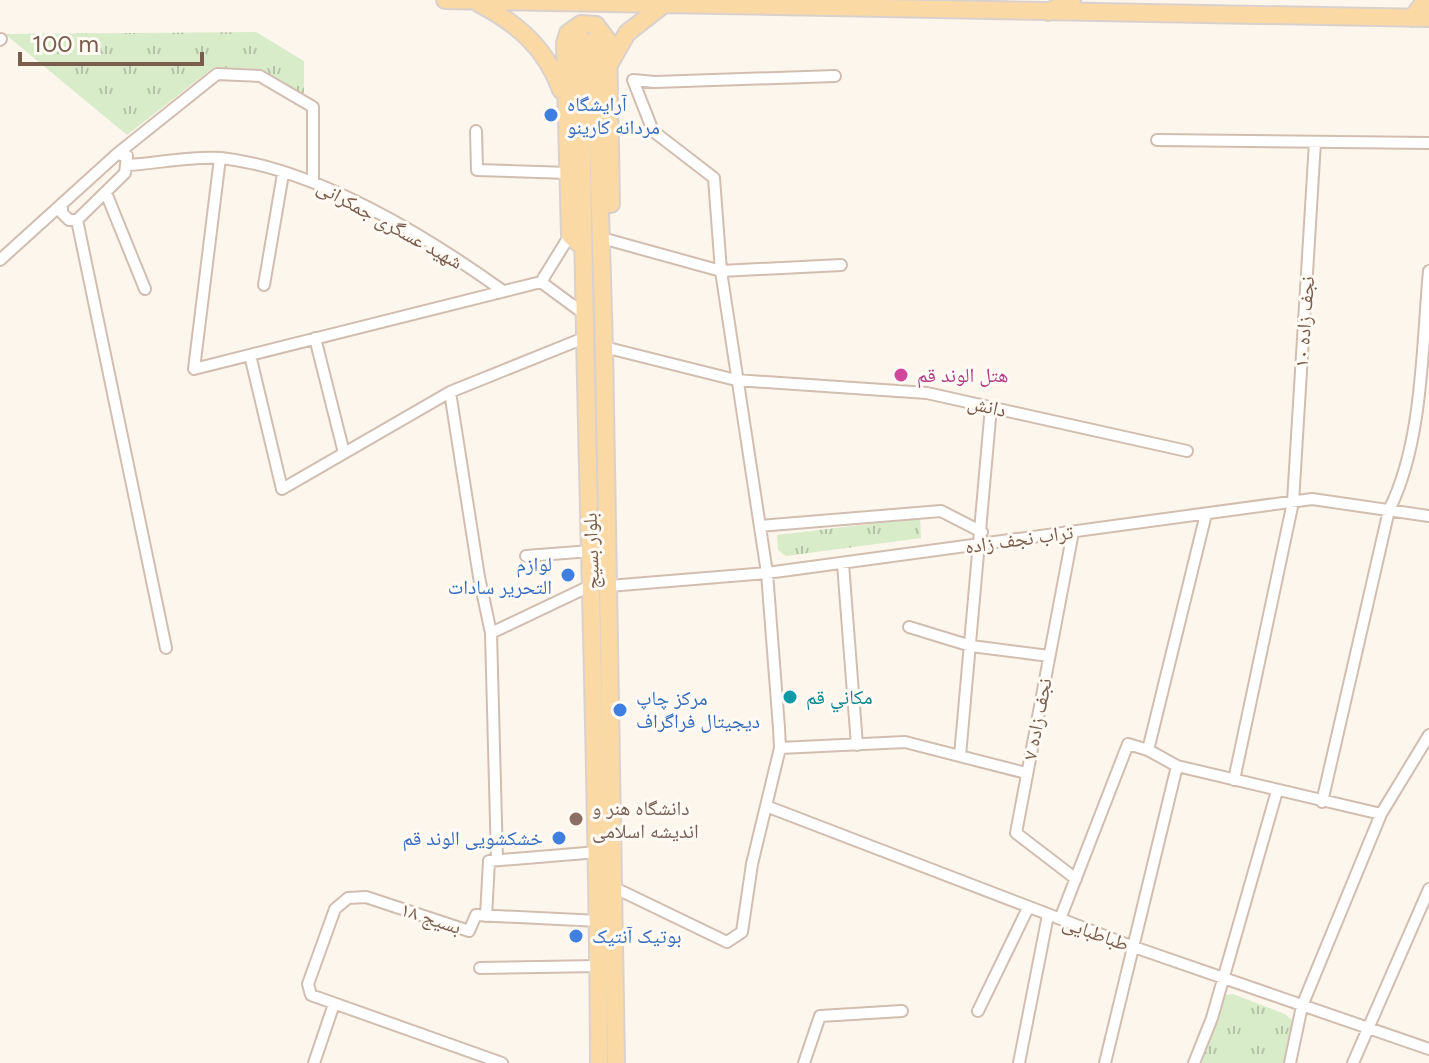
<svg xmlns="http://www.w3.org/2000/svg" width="1429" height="1063" viewBox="0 0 1429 1063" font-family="Figtree,'Noto Naskh Arabic',sans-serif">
  <defs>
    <pattern id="grass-tufts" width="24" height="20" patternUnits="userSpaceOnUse" patternTransform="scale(2)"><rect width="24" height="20" fill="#d8ecc9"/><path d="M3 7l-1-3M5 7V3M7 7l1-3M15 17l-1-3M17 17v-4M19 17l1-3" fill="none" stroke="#b4c2a5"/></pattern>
  </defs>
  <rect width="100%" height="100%" fill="#fdf6ec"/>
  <path fill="url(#grass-tufts)" d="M256,32L304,61V95L262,69L214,67L127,135L5,34Z
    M920,518L921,538L786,556L778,550L777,535Z
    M1233,994L1285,1014L1292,1020L1285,1063H1201L1225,995Z"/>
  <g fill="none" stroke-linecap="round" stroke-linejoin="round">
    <defs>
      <path id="street" d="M0,40L1,39
        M476,131L477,170L569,173
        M1157,140L1429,143
        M117,154L217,74L260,76L313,107V181
        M220,158L194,369L541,282
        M128,165C158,163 192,156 221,158C315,168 428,237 503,291
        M106,193L145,289
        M77,220L166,648
        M609,240L721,271L841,265
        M0,260L117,154L127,156L125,173L77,220H69L62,213V204
        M541,282L570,235
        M541,282L583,313
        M264,285L283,174
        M315,338L344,453
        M604,347L736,380L927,393L1187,451
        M250,355L282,489L450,392L584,338
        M450,392L479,577L491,633L497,860
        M760,526L941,511L982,532
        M1073,532L1016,833L1076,879
        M526,556L591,551
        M843,564L857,745
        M609,586L767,573L1312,499L1429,516
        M909,627L971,646L1049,656
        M491,633L592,585
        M780,748L905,742L1026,773
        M1148,750L1206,514
        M960,756L991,407
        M1234,780L1293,502L1315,142
        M1322,802L1389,510C1423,443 1422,346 1429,271
        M766,806L1131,946L1429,1049
        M615,888L727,942L742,932L752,864L780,748L779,728L767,573L721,271L714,178L653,131L633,80L655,82L835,76
        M486,916L489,861L598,852
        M1060,919L1128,744L1148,750L1177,766L1381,814
        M480,968L599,966
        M978,1011L1028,908
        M314,1063L334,1004
        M502,1063L311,995L308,984L335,909L348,898L366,897L469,931L476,915L599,921
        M804,1063L820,1016L902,1011
        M1019,1063L1048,915
        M1105,1063L1177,766
        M1194,1063L1212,1018L1277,791
        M1290,1063L1302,1006L1381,814L1429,735
        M1353,1063L1429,889"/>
      <path id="primary" d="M445,0L1429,18
        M478,3C517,23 546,48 561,90
        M1048,12L1072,0
        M1412,18L1426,0
        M581,39C582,380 598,721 599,1063
        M595,40L604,347L616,1063
        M610,63L627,33L663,5
        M578,243L570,235L565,43L568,33L581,24L596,25L608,41L611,204"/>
    </defs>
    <use href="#street" stroke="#d1beb0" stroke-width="14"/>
    <use href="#primary" stroke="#dad1cd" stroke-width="20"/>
    <use href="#street" stroke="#fff" stroke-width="10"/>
    <use href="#primary" stroke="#fbd9a5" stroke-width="16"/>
  </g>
  <g fill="#3f7fe0" stroke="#fffaf3" stroke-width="3">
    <circle cx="551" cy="115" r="8"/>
    <circle cx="568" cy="575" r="8"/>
    <circle cx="620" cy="710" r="8"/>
    <circle cx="559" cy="838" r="8"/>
    <circle cx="576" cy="936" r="8"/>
  </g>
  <circle fill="#d1479c" stroke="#fffaf3" stroke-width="3" cx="901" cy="375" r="8"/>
  <circle fill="#0f9aa8" stroke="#fffaf3" stroke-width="3" cx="790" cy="697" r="8"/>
  <circle fill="#8d6e63" stroke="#fffaf3" stroke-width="3" cx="576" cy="819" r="8"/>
  <g text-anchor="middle" stroke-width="6" stroke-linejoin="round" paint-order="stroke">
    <g font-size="20" fill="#366cbe" stroke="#fffaf3" text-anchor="start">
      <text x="567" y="111">آرایشگاه<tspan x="567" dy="23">مردانه کارینو</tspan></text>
      <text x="552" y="571" text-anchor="end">لوازم<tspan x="552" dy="23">التحریر سادات</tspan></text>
      <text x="636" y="705">مرکز چاپ<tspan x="636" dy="23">دیجیتال فراگراف</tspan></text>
      <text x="543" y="845" text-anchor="end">خشکشویی الوند قم</text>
      <text x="592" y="943">بوتیک آنتیک</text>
    </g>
    <g font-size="20" fill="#7a5c4d" stroke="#fffaf3">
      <text transform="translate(390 224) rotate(29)" y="7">شهید عسگری جمکرانی</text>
      <text transform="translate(1304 322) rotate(-86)" y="7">نجف زاده ۱۰</text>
      <text transform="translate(987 406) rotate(13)" y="7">دانش</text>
      <text transform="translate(1019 539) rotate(-8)" y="7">تراب نجف زاده</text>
      <text transform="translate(591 551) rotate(-92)" y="7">بلوار بسیج</text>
      <text transform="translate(1037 719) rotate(-79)" y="7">نجف زاده ۷</text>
      <text transform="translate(431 918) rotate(18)" y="7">بسیج ۱۸</text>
      <text transform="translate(1096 933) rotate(20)" y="7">طباطبایی</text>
    </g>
    <g font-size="20" fill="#b23c85" stroke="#fffaf3" text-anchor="start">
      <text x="917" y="382">هتل الوند قم</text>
    </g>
    <g font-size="20" fill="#0d838f" stroke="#fffaf3" text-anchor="start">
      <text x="806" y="704">مكاني قم</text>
    </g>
    <g font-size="20" fill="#785e54" stroke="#fffaf3" text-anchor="start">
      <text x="592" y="815">دانشگاه هنر و<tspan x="592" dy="23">اندیشه اسلامی</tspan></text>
    </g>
  </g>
  <path d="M20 52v12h182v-12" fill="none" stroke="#7a5c4d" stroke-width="4"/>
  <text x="32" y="52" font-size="24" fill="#7a5c4d" stroke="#fffaf3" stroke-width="6" paint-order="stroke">100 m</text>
</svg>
